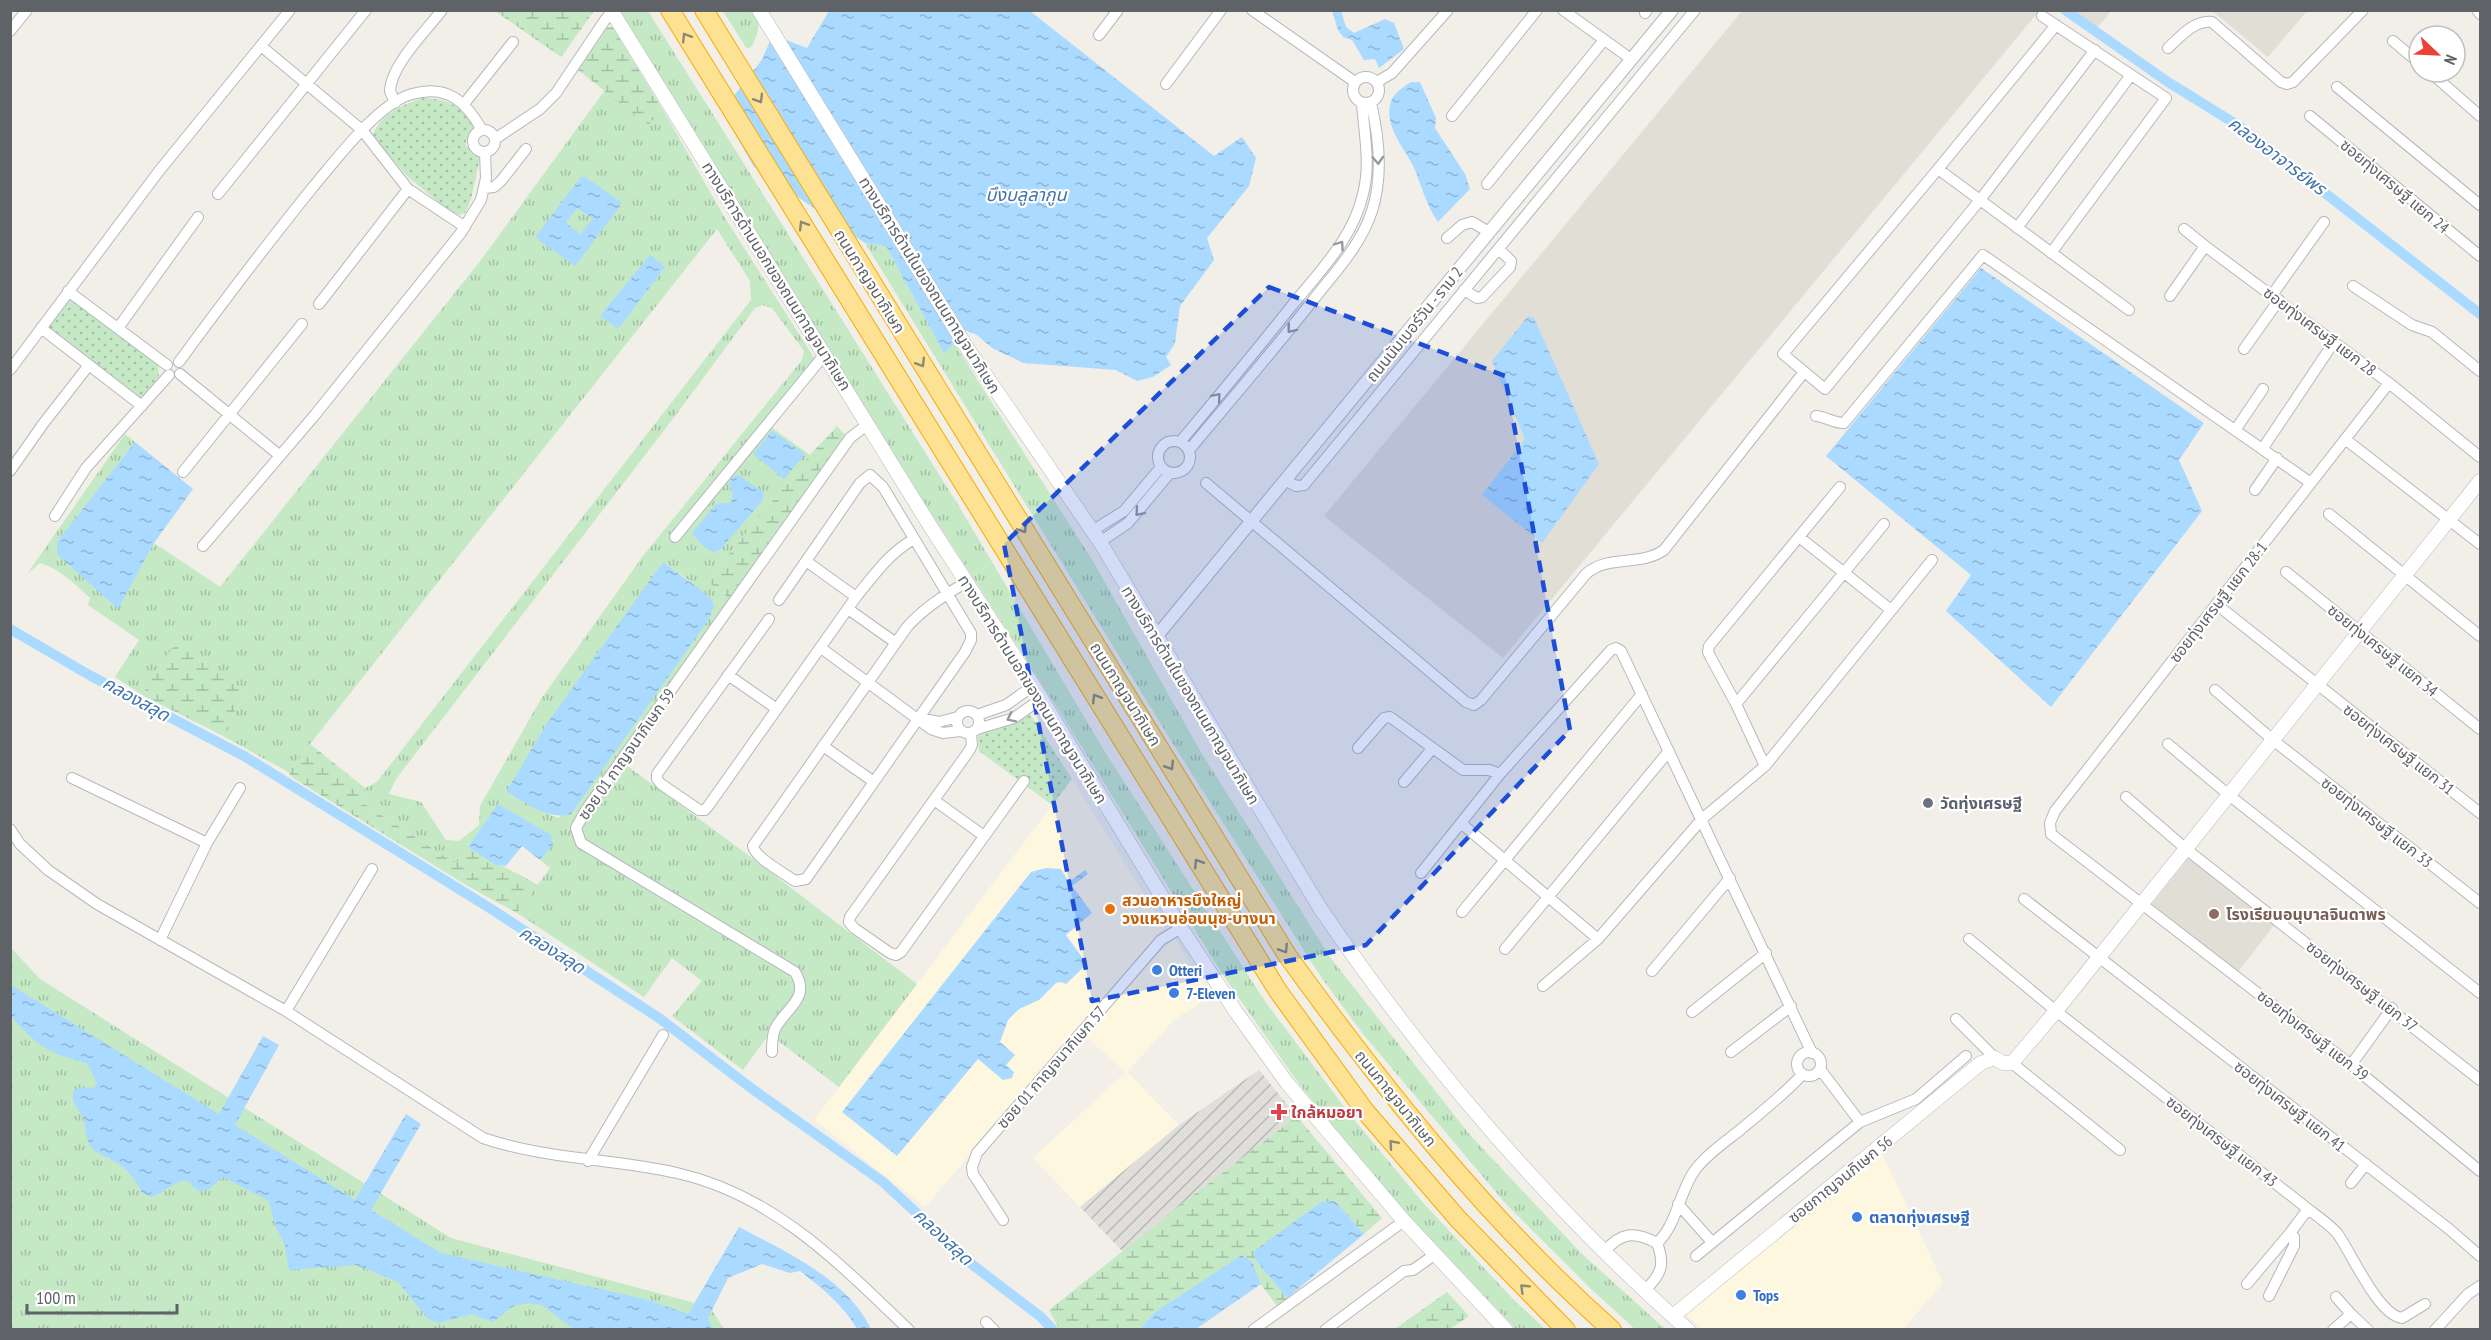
<svg xmlns="http://www.w3.org/2000/svg" width="2491" height="1340" viewBox="0 0 2491 1340" font-family="'PT Sans Narrow','Noto Sans Thai',sans-serif">
  <defs>
    <pattern id="industrial-furrows" width="10" height="10" patternUnits="userSpaceOnUse" patternTransform="scale(1.5)"><rect width="10" height="10" fill="#e0deda"/><path d="M-1 1l2-2M0 10L10 0M9 11l2-2" fill="none" stroke="#b9b8b5"/></pattern>
    <pattern id="grass-tufts" width="24" height="20" patternUnits="userSpaceOnUse" patternTransform="scale(1.5)"><rect width="24" height="20" fill="#c5e8c5"/><path d="M3 7l-1-3M5 7V3M7 7l1-3M15 17l-1-3M17 17v-4M19 17l1-3" fill="none" stroke="#a3c0a4"/></pattern>
    <pattern id="wetland-marsh" width="20" height="14" patternUnits="userSpaceOnUse" patternTransform="scale(1.5)"><rect width="20" height="14" fill="#c5e8c5"/><path d="M1 5h8M5 5V1M11 12h8M15 12V8" fill="none" stroke="#a3c0a4"/></pattern>
    <pattern id="park-dots" width="8" height="8" patternUnits="userSpaceOnUse" patternTransform="scale(1.5)"><rect width="8" height="8" fill="#c5e8c5"/><path d="M2 2h.1M6 6h.1" fill="none" stroke="#a3c0a4" stroke-width="1.8" stroke-linecap="round"/></pattern>
    <pattern id="water-ripples" width="26" height="14" patternUnits="userSpaceOnUse" patternTransform="scale(1.5)"><rect width="26" height="14" fill="#aadaff"/><path d="M2 4q2-2 4 0t4 0M15 11q2-2 4 0t4 0" fill="none" stroke="#8eb4d2"/></pattern>
  </defs>
  <rect width="100%" height="100%" fill="#f1efe8"/>
  <path fill="#fef7e0" d="M1072,779L1165,927L925,1207L814,1120Z
    M1175,938L1210,997L1175,1019L1127,1072L1179,1125L1080,1207L1033,1158L1126,1072L1085,1036L1161,950Z
    M1881,1151L1943,1283L1903,1329H1703L1686,1315Z"/>
  <path fill="url(#industrial-furrows)" d="M1259,1070L1295,1114L1283,1127L1192,1196L1123,1252L1080,1207L1179,1125Z"/>
  <path fill="#e1ded6" d="M1742,11H2039L1503,658L1324,516Z
    M2073,11H2111L2097,28Z
    M2212,11H2307L2268,57Z
    M2190,856L2275,924L2238,972L2152,904Z"/>
  <path fill="url(#grass-tufts)" fill-rule="evenodd" d="M619,11H648L957,503L1105,752L1264,1000L1351,1116L1425,1205L1513,1299L1545,1329H1516L1389,1195L1299,1084L1225,978L1062,715L900,465Z
    M723,11H754C762,23 758,34 752,46L747,49Z
    M605,90L648,124L663,110L725,218L820,367L771,427L810,455L707,581L736,604L626,765L744,852L917,984L839,1087L769,1034L743,1070L672,1016L702,981L672,958L644,997L517,913L550,868L540,860L553,845L498,804L456,864L360,801L365,788L377,782L751,300L750,281L717,229L288,772L223,736L244,692L173,648L142,695L115,677L139,640L88,605L90,598C76,585 59,568 40,563L27,574L125,434L135,442L58,542L118,608L154,543L220,587L481,260ZM762,305L772,308L804,351L802,360L643,556L541,699L480,806L479,825L459,841L446,840L421,802L389,794L396,779L675,416L755,308ZM663,562L690,581L559,818L550,815L506,792Z
    M865,243L886,246L944,352L954,343L1094,563L1202,754L1330,957L1470,1135L1582,1254L1665,1329H1635L1591,1289L1506,1204L1363,1034L1321,977L1180,755Z
    M10,947L40,979L451,1238L710,1307L724,1329H11Z"/>
  <path fill="url(#wetland-marsh)" d="M495,11L594,10V11L561,57Z
    M612,26L663,110L648,125L578,70L607,28Z
    M837,426L845,435L731,600L707,581L810,455Z
    M180,645L244,692L223,736L142,695L172,648Z
    M310,744L365,788L360,801L456,864L468,847C491,862 514,871 538,885L517,913L466,885L293,778L288,772Z
    M1295,1114L1382,1218L1364,1234L1335,1201L1256,1261L1287,1298L1277,1306L1261,1284L1253,1263L1154,1313L1140,1329H1059L1049,1310L1192,1196L1283,1127Z
    M1447,1292L1469,1316L1450,1329H1395Z"/>
  <path fill="url(#park-dots)" d="M423,98C451,99 460,106 475,128L466,141V146L480,158L471,199L466,212L460,215L451,212L409,178L376,141L373,134C382,113 402,105 423,98Z
    M70,300L76,302L158,363L159,377L143,396L139,397L53,332L48,326L64,303Z
    M1030,714L1072,779L1052,805L979,751L978,737L982,732L1010,725Z"/>
  <path fill="url(#water-ripples)" fill-rule="evenodd" d="M829,11H1030L1214,156L1242,137L1256,158L1249,186L1207,238L1214,260L1180,306L1175,343L1166,357L1171,365L1153,377L1137,381L1116,370L1024,363L992,348L977,335L967,331L944,353L886,246L865,243L754,167L722,111L761,61L773,35L807,48Z
    M1332,11H1341L1346,27L1354,33L1385,19L1394,23L1404,49L1379,68L1375,59L1364,60L1352,40L1343,37L1338,30Z
    M1411,82H1420L1436,118L1435,128L1465,174L1470,189L1438,222C1427,206 1422,188 1415,170C1407,151 1385,129 1390,105C1392,94 1402,88 1411,82Z
    M581,177H585L621,202L620,206L575,266L537,239L536,236ZM577,208L593,219L580,234L566,223Z
    M650,255L665,267L618,329L600,316Z
    M1981,268L2204,423L2179,460L2202,511L2051,707L1946,611L1971,575L1826,456Z
    M1528,316L1534,318L1599,464L1542,543L1482,495L1525,439L1492,361Z
    M772,431L805,454L784,479L753,454Z
    M135,442L193,489L154,543L118,609L57,554V542Z
    M738,475L764,492L762,501L720,550L713,552L703,546L692,533L716,504L731,502L733,495L729,484L732,477Z
    M663,562L710,597L714,605L709,619L571,814C548,821 526,802 506,792L548,722Z
    M498,804L551,835L553,845L540,860L522,846L506,866L496,865L468,847Z
    M1046,868L1061,869L1069,882L1085,870L1088,874L1072,886L1092,913L1066,935L1087,964L1066,984L1061,982L1056,983L1039,1000L1019,1009L1008,1020L1000,1042L1015,1055L1006,1065L1014,1072L1012,1078L1003,1080L978,1059L897,1156L842,1112L1031,872Z
    M11,985L219,1114L263,1036L279,1045L235,1125L355,1200L406,1114L421,1124L371,1210L441,1253L648,1300L688,1314L739,1227C786,1252 847,1279 871,1329H857C844,1306 821,1287 800,1271L790,1273L762,1264L728,1278L708,1318L713,1330L574,1329L542,1305L527,1303L512,1307L493,1322L472,1314L438,1323L428,1319L398,1282L356,1265L289,1270L285,1246L275,1225L269,1201L223,1177L208,1190L198,1191L186,1180C172,1182 164,1193 151,1197L142,1193C138,1182 129,1172 119,1164C111,1158 97,1155 91,1147C85,1137 86,1125 82,1116C77,1106 70,1102 74,1090L81,1087L94,1088L97,1083L87,1063C49,1054 36,1045 11,1016Z
    M1335,1201L1364,1234L1287,1298L1256,1261L1253,1252L1321,1202Z
    M1242,1255L1253,1263L1261,1284L1196,1329H1140L1154,1313Z"/>
  <g fill="none" stroke-linecap="round" stroke-linejoin="round">
    <path stroke="#aadaff" stroke-width="10" d="M2065,10L2168,82L2239,126L2480,314
      M10,629L91,676L244,756L296,788L488,907L659,1018L751,1088L883,1182L974,1266L1041,1317L1053,1330"/>
    <defs>
      <path id="minor" d="M1252,10L1355,82
        M1563,10L1631,59
        M2477,10L2480,14
        M1645,13L1647,10
        M2042,16L2166,98L2051,253
        M10,31L27,10
        M1099,35L1118,10
        M2393,41L2419,63
        M261,46L362,130L408,189L465,227
        M2168,48C2180,37 2194,20 2212,22L2281,82L2287,84L2293,82L2363,10
        M2095,50L1980,200L2129,310
        M2430,72L2480,116
        M1353 90a13 13 0 1 1 26 0a13 13 0 1 1-26 0Z
        M1377,82L1392,73L1448,10
        M1166,84L1221,10
        M2337,87L2480,205
        M395,103L390,91C391,65 426,31 442,10
        M464,104L513,42
        M1452,116L1537,10
        M2310,116L2480,256
        M473 141a11 11 0 1 1 22 0a11 11 0 1 1-22 0Z
        M495,139L540,109L556,93L605,20L612,12
        M1938,169L1980,200L1825,389L1783,354Z
        M1938,169L2056,25
        M1487,184L1604,40
        M484,188L494,187L501,181L526,149
        M218,194L366,10
        M2017,228L2131,75
        M2184,229L2205,246
        M1447,238L1462,225L1472,222L1489,232
        M2353,286L2412,325L2432,332L2480,371
        M1464,290L1477,298L1482,297L1510,267L1511,261L1499,249
        M68,291L167,365
        M2272,295L2324,222
        M2170,296L2205,246L2389,383L2480,457
        M319,304L408,189
        M41,328L142,406
        M118,328L198,217
        M2244,349L2279,300
        M179,362C223,302 267,244 313,187C336,160 378,103 412,94C448,84 466,102 482,130
        M10,370L159,171L290,10
        M180,374L279,455
        M2389,383L2055,811L2050,823L2051,834L2351,1065L2480,1171
        M1816,416C1827,417 1833,423 1844,423L1983,255L2311,483
        M2236,429L2263,389
        M2345,439L2480,544
        M1158 457a16 16 0 1 1 32 0a16 16 0 1 1-32 0Z
        M1180,442C1217,398 1254,353 1290,308C1318,273 1353,239 1363,194C1371,164 1364,133 1362,103
        M2263,448L2334,342
        M1189,450C1231,400 1274,350 1314,299C1336,271 1361,245 1372,211C1383,177 1379,137 1371,103
        M10,471L43,424L89,365
        M183,472L302,324
        M1285,480L1296,486L1304,485L1695,10
        M1206,483L1466,702L1474,705L1481,700L1586,574C1608,554 1640,567 1664,550L1804,372
        M2255,490L2277,458
        M2329,514L2480,636
        M55,516L86,468L169,375
        M1092,531L1124,511L1161,467
        M675,537L825,354
        M1799,537L1891,610
        M1100,542L1128,523L1170,473
        M203,546L314,416L460,234L481,200L486,178L485,152
        M806,561L856,597
        M2286,572L2480,729
        M779,600L860,483L870,475L883,487L971,633V640L965,652L806,879L795,881C784,873 755,858 753,846L907,627C924,608 944,595 967,582
        M2216,604L2480,813
        M848,609L896,643
        M769,619L657,774V779L661,784L699,810H705L709,805L856,597C875,574 888,554 914,539
        M821,648L931,729L943,733L960,731
        M728,675L777,709
        M2215,690L2273,740L2480,903
        M1736,704L1884,524
        M957 722a11 11 0 1 1 22 0a11 11 0 1 1-22 0Z
        M977,715L1006,705L1033,686
        M919,718L939,722L958,717
        M977,729L1014,718L1041,699
        M971,734L972,745L969,751L850,917L849,922L854,928L890,953L896,955L901,952L1024,781
        M2168,744L2229,795L2480,993
        M823,746L874,782
        M1358,748L1384,718L1390,717L1463,770H1489L1500,774
        M1765,766L1736,704L1711,658L1708,652L1709,646L1840,487
        M72,778L207,843L160,940
        M1404,782L1432,749
        M2126,797L2186,849L2480,1080
        M934,800L984,836
        M1462,824L1598,939
        M10,829L20,844L48,870L97,904L286,1011L483,1138C547,1160 612,1158 677,1173C774,1195 839,1263 909,1330
        M207,843L240,788
        M1421,873L1500,774L1611,650L1616,648L1621,651L1812,1053
        M2024,899L2449,1229L2480,1256
        M1462,912L1642,694
        M1969,939L2056,1011L2308,1209L2290,1233L2294,1237V1246L2269,1296
        M1505,949L1669,751
        M1652,971L1730,878
        M1543,986L1598,939L1702,819L1765,766L1932,560
        M286,1011L372,869
        M1692,1012L1766,953
        M1956,1019L1995,1058
        M1797 1064a12 12 0 1 1 24 0a12 12 0 1 1-24 0Z
        M772,1052C772,1045 772,1036 775,1029C786,1007 811,999 795,972L581,843L576,828L586,810L850,438L868,424
        M1731,1052L1791,1006
        M2012,1063L2120,1150
        M2351,1065L2392,1008
        M1820,1069L1860,1122
        M588,1161L663,1035
        M2351,1183L2366,1164
        M1678,1204L1712,1242
        M2308,1209C2317,1216 2329,1224 2337,1233C2351,1252 2378,1315 2402,1318L2425,1304
        M1003,1220L973,1174L972,1167L977,1153L1161,940L1181,928
        M1657,1243C1677,1225 1679,1192 1695,1170C1707,1154 1725,1142 1740,1130C1762,1112 1783,1095 1802,1075
        M1604,1252C1621,1232 1634,1231 1657,1243C1665,1264 1662,1274 1645,1290
        M1696,1256L1860,1122L1916,1099L1966,1056
        M2247,1284L2290,1233
        M2336,1297L2351,1314
        M986,1322L994,1330
        M1253,1330L1404,1221
        M1325,1330L1404,1271L1413,1270L1434,1255
        M2333,1330L2351,1314L2368,1330
        M2435,1330L2468,1294L2480,1286"/>
      <path id="tertiary" d="M1156,637L1672,10"/>
      <path id="secondary" d="M611,10L932,529L1035,688L1181,928L1236,1012L1287,1083L1404,1221L1506,1330
        M759,10L967,348L1100,542L1320,908C1425,1062 1548,1206 1688,1330
        M1673,1316L1981,1063L1995,1058L2003,1063H2012L2056,1011L2480,481"/>
      <path id="motorway" d="M670,10L1278,991L1365,1111L1458,1219L1566,1330
        M704,10L1287,955C1384,1089 1488,1220 1612,1330"/>
    </defs>
    <use href="#minor" stroke="#b5b8bc" stroke-width="12"/>
    <use href="#tertiary" stroke="#b5b8bc" stroke-width="14"/>
    <use href="#secondary" stroke="#b6babf" stroke-width="15"/>
    <use href="#motorway" stroke="#f9ab00" stroke-width="20"/>
    <use href="#minor" stroke="#fff" stroke-width="10"/>
    <use href="#tertiary" stroke="#fff" stroke-width="12"/>
    <use href="#secondary" stroke="#fff" stroke-width="14"/>
    <use href="#motorway" stroke="#fde293" stroke-width="18"/>
  </g>
  <defs><path id="oneway-chevron" d="M-2-3.5L2.5 0L-2 3.5" fill="none" stroke-width="1.6" stroke-linecap="round" stroke-linejoin="round" transform="scale(1.5)"/></defs>
  <g stroke="#8e8975">
    <use href="#oneway-chevron" transform="translate(686 37) rotate(-122)"/>
    <use href="#oneway-chevron" transform="translate(759 99) rotate(59)"/>
    <use href="#oneway-chevron" transform="translate(803 225) rotate(-122)"/>
    <use href="#oneway-chevron" transform="translate(921 363) rotate(58)"/>
    <use href="#oneway-chevron" transform="translate(1023 529) rotate(58)"/>
    <use href="#oneway-chevron" transform="translate(1096 698) rotate(-122)"/>
    <use href="#oneway-chevron" transform="translate(1170 766) rotate(58)"/>
    <use href="#oneway-chevron" transform="translate(1198 863) rotate(-122)"/>
    <use href="#oneway-chevron" transform="translate(1284 949) rotate(57)"/>
    <use href="#oneway-chevron" transform="translate(1393 1144) rotate(-131)"/>
    <use href="#oneway-chevron" transform="translate(1524 1288) rotate(-135)"/>
  </g>
  <g stroke="#979a9d">
    <use href="#oneway-chevron" transform="translate(1378 160) rotate(87)"/>
    <use href="#oneway-chevron" transform="translate(1340 245) rotate(-55)"/>
    <use href="#oneway-chevron" transform="translate(1291 329) rotate(128)"/>
    <use href="#oneway-chevron" transform="translate(1217 397) rotate(-50)"/>
    <use href="#oneway-chevron" transform="translate(1139 512) rotate(131)"/>
    <use href="#oneway-chevron" transform="translate(1011 718) rotate(154)"/>
  </g>
  <path fill="#1d4ed8" fill-opacity="0.2" stroke="#1d4ed8" stroke-width="4.5" stroke-dasharray="12 8" stroke-linejoin="round" d="M1269,287L1505,376L1570,730L1366,945L1092,1001L1004,544Z"/>
  <circle fill="#6b7280" stroke="#fff" stroke-width="2" cx="1928" cy="803" r="6"/>
  <circle fill="#e8710a" stroke="#fff" stroke-width="2" cx="1110" cy="909" r="6"/>
  <circle fill="#8d6e63" stroke="#fff" stroke-width="2" cx="2214" cy="914" r="6"/>
  <g fill="#3f7fe0" stroke="#fff" stroke-width="2">
    <circle cx="1157" cy="970" r="6"/>
    <circle cx="1174" cy="993" r="6"/>
    <circle cx="1857" cy="1217" r="6"/>
    <circle cx="1741" cy="1295" r="6"/>
  </g>
  <path fill="#e0444e" stroke="#fff" stroke-width="2" d="M1276 1103h6v6h6v6h-6v6h-6v-6h-6v-6h6z"/>
  <g text-anchor="middle" stroke-width="4.5" stroke-linejoin="round" paint-order="stroke">
    <g font-size="16" fill="#5f6368" stroke="#fff">
      <text transform="translate(2395 186) rotate(40)" y="6">ซอยทุ่งเศรษฐี แยก 24</text>
      <text transform="translate(777 276) rotate(58)" y="6">ทางบริการด้านนอกของถนนกาญจนาภิเษก</text>
      <text transform="translate(870 281) rotate(58)" y="6">ถนนกาญจนาภิเษก</text>
      <text transform="translate(930 285) rotate(58)" y="6">ทางบริการด้านในของถนนกาญจนาภิเษก</text>
      <text transform="translate(1414 324) rotate(-51)" y="6">ถนนนัมเบอร์วัน - ราม 2</text>
      <text transform="translate(2320 331) rotate(37)" y="6">ซอยทุ่งเศรษฐี แยก 28</text>
      <text transform="translate(2218 602) rotate(-52)" y="6">ซอยทุ่งเศรษฐี แยก 28-1</text>
      <text transform="translate(2383 650) rotate(39)" y="6">ซอยทุ่งเศรษฐี แยก 34</text>
      <text transform="translate(1033 689) rotate(58)" y="6">ทางบริการด้านนอกของถนนกาญจนาภิเษก</text>
      <text transform="translate(1126 694) rotate(58)" y="6">ถนนกาญจนาภิเษก</text>
      <text transform="translate(1191 695) rotate(59)" y="6">ทางบริการด้านในของถนนกาญจนาภิเษก</text>
      <text transform="translate(2399 749) rotate(38)" y="6">ซอยทุ่งเศรษฐี แยก 31</text>
      <text transform="translate(626 754) rotate(-55)" y="6">ซอย 01 กาญจนาภิเษก 59</text>
      <text transform="translate(2377 822) rotate(38)" y="6">ซอยทุ่งเศรษฐี แยก 33</text>
      <text transform="translate(2362 986) rotate(38)" y="6">ซอยทุ่งเศรษฐี แยก 37</text>
      <text transform="translate(2313 1035) rotate(38)" y="6">ซอยทุ่งเศรษฐี แยก 39</text>
      <text transform="translate(1051 1067) rotate(-49)" y="6">ซอย 01 กาญจนากิเษก 57</text>
      <text transform="translate(1396 1098) rotate(51)" y="6">ถนนกาญจนาภิเษก</text>
      <text transform="translate(2290 1106) rotate(38)" y="6">ซอยทุ่งเศรษฐี แยก 41</text>
      <text transform="translate(2222 1141) rotate(38)" y="6">ซอยทุ่งเศรษฐี แยก 43</text>
      <text transform="translate(1840 1179) rotate(-39)" y="6">ซอยกาญจนภิเษก 56</text>
    </g>
    <g font-size="16" font-weight="bold" fill="#5b616d" stroke="#fff" text-anchor="start">
      <text x="1940" y="809">วัดทุ่งเศรษฐี</text>
    </g>
    <g font-size="16" font-weight="bold" fill="#c56008" stroke="#fff" text-anchor="start">
      <text x="1122" y="906">สวนอาหารบึงใหญ่<tspan x="1122" dy="18">วงแหวนอ่อนนุช-บางนา</tspan></text>
    </g>
    <g font-size="16" font-weight="bold" fill="#785e54" stroke="#fff" text-anchor="start">
      <text x="2226" y="920">โรงเรียนอนุบาลจินดาพร</text>
    </g>
    <g font-size="16" font-weight="bold" fill="#366cbe" stroke="#fff" text-anchor="start">
      <text x="1169" y="976">Otteri</text>
      <text x="1186" y="999">7-Eleven</text>
      <text x="1869" y="1223">ตลาดทุ่งเศรษฐี</text>
      <text x="1753" y="1301">Tops</text>
    </g>
    <g font-size="16" font-weight="bold" fill="#be3a42" stroke="#fff" text-anchor="start">
      <text x="1291" y="1118">ใกล้หมอยา</text>
    </g>
    <g font-size="18" font-style="italic" fill="#4174aa" stroke="#fff">
      <text transform="translate(2277 156) rotate(37)" y="6">คลองอาจารย์พร</text>
      <text x="1026" y="201">บึงบลูลากูน</text>
      <text transform="translate(136 699) rotate(29)" y="6">คลองสลุด</text>
      <text transform="translate(552 950) rotate(32)" y="6">คลองสลุด</text>
      <text transform="translate(943 1237) rotate(43)" y="6">คลองสลุด</text>
    </g>
  </g>
  <rect width="2491" height="1340" fill="none" stroke="#5f6368" stroke-width="24"/>
  <g transform="translate(2437 54) rotate(113)"><circle r="28" fill="#ffffff" stroke="#bfc1c3" stroke-width="1.5"/>
  <path d="M0-4.5L10 22L0 15L-10 22Z" fill="#ea4335"/>
  <text y="-9" font-size="16" font-weight="bold" text-anchor="middle" fill="#5f6368">N</text>
  </g>
  <path d="M27 1304v9h150v-9" fill="none" stroke="#5f6368" stroke-width="3"/>
  <text x="36" y="1304" font-size="18" fill="#5f6368" stroke="#ffffff" stroke-width="4.5" paint-order="stroke">100 m</text>
</svg>
